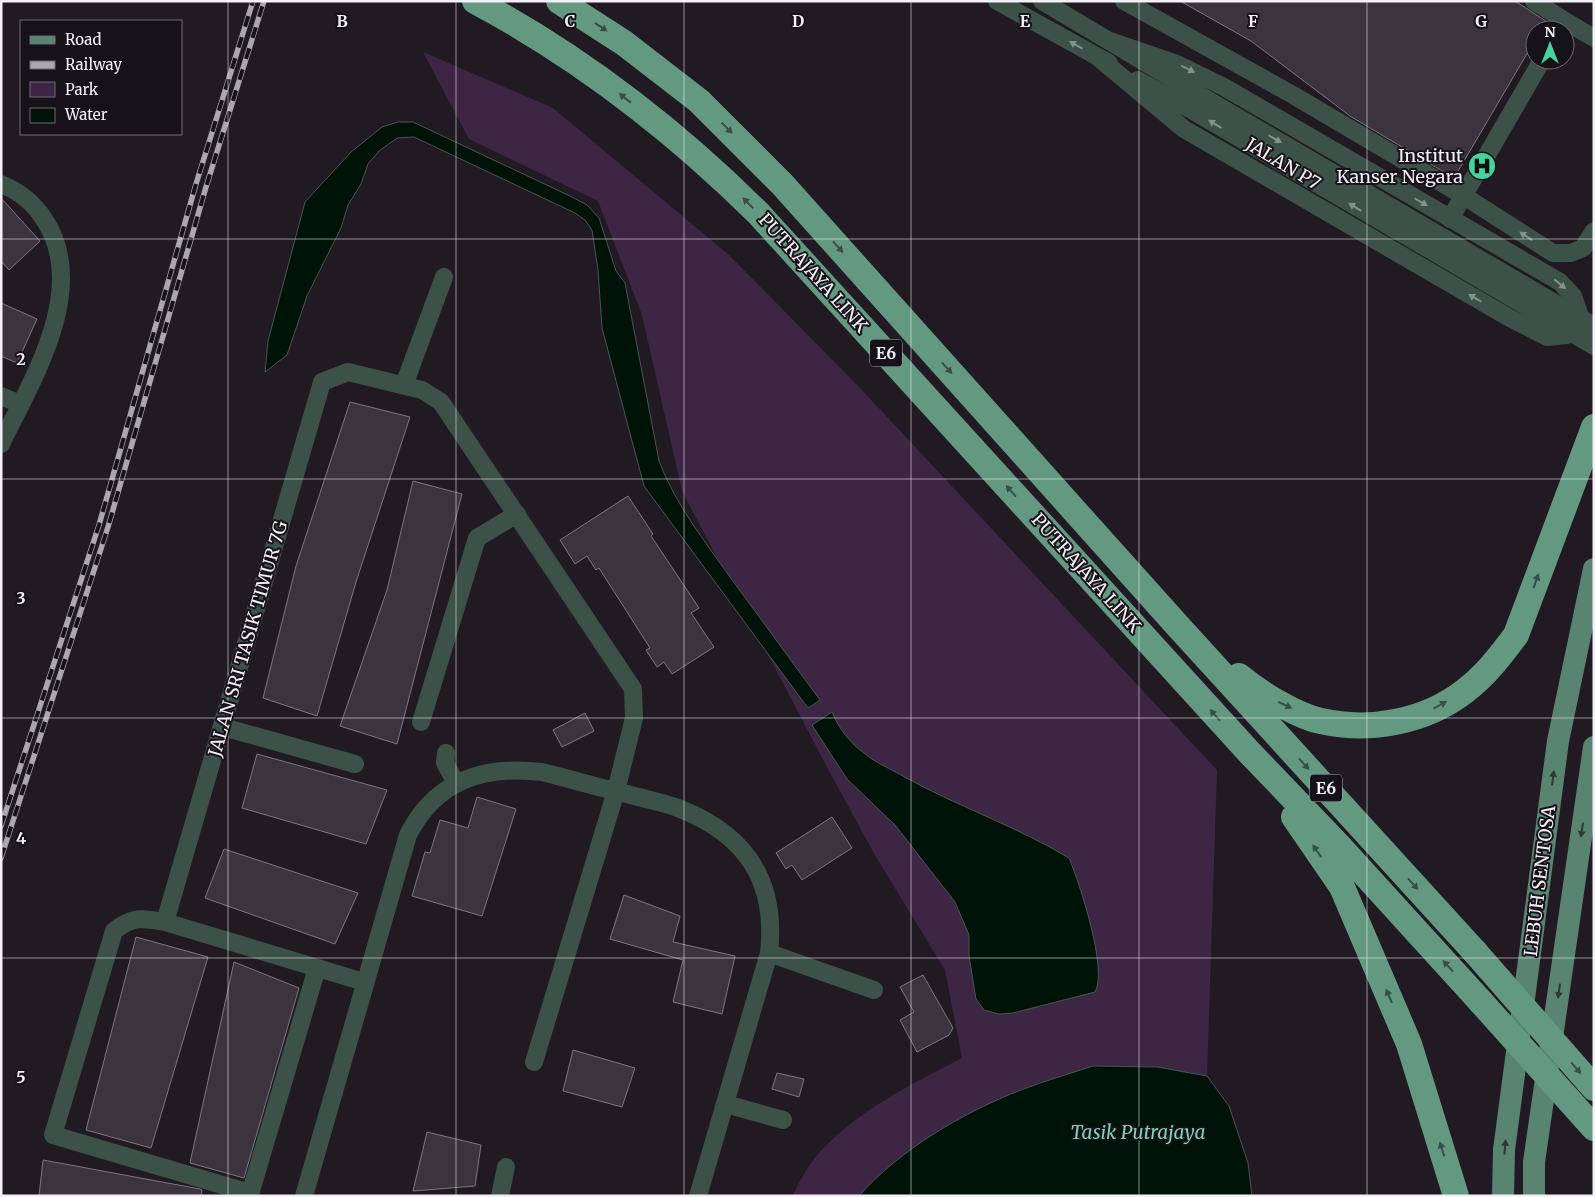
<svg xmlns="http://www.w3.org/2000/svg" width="1595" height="1197" viewBox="0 0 1595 1197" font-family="Merriweather,serif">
  <rect width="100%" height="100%" fill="#211a23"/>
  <path fill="#3d2644" d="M423,52L553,108L730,256L861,389L1217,770L1207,1076L1157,1067L1093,1066L1020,1090L948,1125L892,1164L859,1196H792C799,1184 805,1170 814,1159C852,1113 910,1085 962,1058L945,970L876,857L828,769L682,491L642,315L598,201L469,139Z"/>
  <path fill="#001309" stroke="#4a5550" d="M398,122H413L570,196L587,205L599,218L616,271L625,283L659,461C675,504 704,540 730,577C760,618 790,659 820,700L808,708L644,486L602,328L598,270L592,230L585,220L575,213L414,137L397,138L379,151L368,164L361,184L348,205L341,228L307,296L287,355L265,372L268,341L305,202L351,152L382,127Z
    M832,712C839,729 850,743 865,754C876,763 889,768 901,775C956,806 1016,826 1069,858C1080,884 1108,970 1095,992L1013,1013L999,1014L984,1010L976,999L969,956V935L955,902L895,825L847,779L812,725Z
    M1093,1066L1157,1067L1207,1076L1229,1106L1248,1163L1252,1196H859C899,1150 964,1112 1021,1090C1044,1081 1069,1074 1093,1066Z"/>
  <path fill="#3b343e" stroke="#7e7580" d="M1180,1H1515L1546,21L1541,30H1535V40L1454,178L1350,116L1251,41Z
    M1,198L40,241L9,270L1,261Z
    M1,303L37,319L17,363L1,356Z
    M350,402L410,417L356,582L317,716L263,698L296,566Z
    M413,481L462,494L397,744L340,726L387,590Z
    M628,496L653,534L651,536L699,608L691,613L714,647L672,674L664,662L657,667L646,650L650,648L599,568L596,570L587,556L575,564L560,540Z
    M585,713L594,731L562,747L553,730Z
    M257,754L387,790L366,844L242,808Z
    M477,797L516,809L482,916L412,896L425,852L430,853L440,820L468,828Z
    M832,817L852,848L802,880L792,865L786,869L776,853Z
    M224,849L358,893L335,944L205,898Z
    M624,895L680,916L673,942L735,956L722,1014L673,1002L683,960L610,939Z
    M136,937L208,957L151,1148L86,1130Z
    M234,962L299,988L244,1178L190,1163Z
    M923,975L953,1028L949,1035L917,1052L900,1020L914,1012L900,987Z
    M573,1050L635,1068L622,1107L563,1091Z
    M777,1073L804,1079L799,1097L772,1089Z
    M427,1132L481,1145L475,1186L413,1191Z
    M43,1160L200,1189L202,1190L201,1196H39Z"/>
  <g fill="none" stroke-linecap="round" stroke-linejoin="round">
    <path stroke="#3c5147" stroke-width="18" d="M997,1L1109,63
      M1042,1L1203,97
      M1124,1L1293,95L1464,196L1553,253H1571L1583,248L1594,231
      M1534,1L1565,21L1560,30
      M1565,21L1594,38
      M1099,58L1184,129L1508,317L1547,337L1567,335L1580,316L1573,296L1560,282L1224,87L1177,64L1110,41
      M1138,80L1195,112
      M1,184C20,192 33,202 44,219C90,288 32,380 1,444
      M1450,219L1542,60
      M404,385L444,277
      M1,396L20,404
      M421,722L477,538L517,514
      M223,727L355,764
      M446,753L445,763L456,783
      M165,922L322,382L348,372L422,390L441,402L633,689L634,718L616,791L534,1062
      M769,953L874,990
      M317,968L251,1191L246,1192L53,1135L114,931C133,916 142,918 165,922L364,982
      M726,1104L783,1120
      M304,1196L408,835C436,780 484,765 542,772C570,779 598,787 627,794C644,799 662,802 678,808C746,834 777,881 769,953L698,1196
      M500,1196L506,1167"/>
    <path stroke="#588471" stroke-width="22" d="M1503,1196L1504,1150L1558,741L1594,569
      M1534,1196V1162L1594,747"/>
    <path stroke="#639981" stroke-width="26" d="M475,1C580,57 674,130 758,213L1248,751L1339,846L1481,1002
      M559,1L624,43L699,101L782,184L1176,624L1475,952
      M1239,676C1258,692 1296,716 1321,721C1370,732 1425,722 1465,691C1486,675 1501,655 1516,635L1594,427
      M1294,817L1342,887L1409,1044L1456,1196"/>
    <defs>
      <path id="rail" d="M1,826L99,525L196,184L253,1
        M1,858L108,527L206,187L264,1"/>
    </defs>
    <use href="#rail" stroke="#aca6ae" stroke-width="5.5"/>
    <use href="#rail" stroke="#171119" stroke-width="4" stroke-dasharray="11" stroke-linecap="butt"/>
    <path stroke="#3c5147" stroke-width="18" d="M1203,97L1594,326
      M1195,112L1594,346"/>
    <path stroke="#639981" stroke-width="26" d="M1475,952L1594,1088
      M1481,1002L1594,1128"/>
  </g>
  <defs><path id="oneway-solid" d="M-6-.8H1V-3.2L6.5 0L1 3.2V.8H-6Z" transform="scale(1.25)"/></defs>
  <g fill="#394e48">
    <use href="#oneway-solid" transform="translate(601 27) rotate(34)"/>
    <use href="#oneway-solid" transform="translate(625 98) rotate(-142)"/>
    <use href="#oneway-solid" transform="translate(727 128) rotate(44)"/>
    <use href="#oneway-solid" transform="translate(748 203) rotate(-135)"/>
    <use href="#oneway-solid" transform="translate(838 247) rotate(48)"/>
    <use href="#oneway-solid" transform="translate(947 368) rotate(48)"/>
    <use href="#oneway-solid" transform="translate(1011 491) rotate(-132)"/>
    <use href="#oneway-solid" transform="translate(1536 581) rotate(-70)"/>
    <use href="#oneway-solid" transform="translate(1285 705) rotate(25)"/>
    <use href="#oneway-solid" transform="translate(1440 705) rotate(-29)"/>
    <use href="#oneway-solid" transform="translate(1215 715) rotate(-132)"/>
    <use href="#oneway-solid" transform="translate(1304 764) rotate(48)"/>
    <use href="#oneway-solid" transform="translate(1317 851) rotate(-125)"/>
    <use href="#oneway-solid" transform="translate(1413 884) rotate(48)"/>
    <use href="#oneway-solid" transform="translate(1448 966) rotate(-132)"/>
    <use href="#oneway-solid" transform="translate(1389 996) rotate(-113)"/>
    <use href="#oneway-solid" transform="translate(1576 1068) rotate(49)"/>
    <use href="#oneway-solid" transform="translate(1442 1149) rotate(-107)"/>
  </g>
  <g fill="#86918d">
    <use href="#oneway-solid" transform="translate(1076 45) rotate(-151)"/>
    <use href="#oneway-solid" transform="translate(1188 69) rotate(27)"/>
    <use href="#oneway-solid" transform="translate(1215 124) rotate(-149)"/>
    <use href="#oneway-solid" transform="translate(1275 139) rotate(30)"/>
    <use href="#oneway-solid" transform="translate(1421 202) rotate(30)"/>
    <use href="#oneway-solid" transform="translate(1355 207) rotate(-149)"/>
    <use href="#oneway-solid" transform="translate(1526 236) rotate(-147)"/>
    <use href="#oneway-solid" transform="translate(1560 284) rotate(40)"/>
    <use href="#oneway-solid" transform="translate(1475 298) rotate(-150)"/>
  </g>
  <g fill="#2e3938">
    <use href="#oneway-solid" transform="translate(1553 778) rotate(-83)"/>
    <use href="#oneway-solid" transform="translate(1582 830) rotate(98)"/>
    <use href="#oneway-solid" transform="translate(1559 991) rotate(98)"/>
    <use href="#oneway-solid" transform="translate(1505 1147) rotate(-85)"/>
  </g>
  <path fill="none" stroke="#f5f0f7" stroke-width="1" stroke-opacity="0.55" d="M228,1V1196M456,1V1196M684,1V1196M911,1V1196M1139,1V1196M1367,1V1196M1,239H1594M1,479H1594M1,718H1594M1,958H1594"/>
  <defs>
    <symbol id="hospital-disc" viewBox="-11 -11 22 22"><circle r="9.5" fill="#44d49f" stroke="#171119"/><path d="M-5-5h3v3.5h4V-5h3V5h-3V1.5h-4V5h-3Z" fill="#111"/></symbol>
  </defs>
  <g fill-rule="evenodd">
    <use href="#hospital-disc" x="1466" y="150" width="32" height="32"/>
  </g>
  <g text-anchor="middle" stroke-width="4" stroke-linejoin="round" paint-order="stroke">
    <g fill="#171119" stroke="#b2adb4" stroke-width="1">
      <rect x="870" y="339.5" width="32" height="27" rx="4"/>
      <rect x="1310" y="774.5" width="32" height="27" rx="4"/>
    </g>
    <g font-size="16" font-weight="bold" fill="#f5f0f7">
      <text x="886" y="359">E6</text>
      <text x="1326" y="794">E6</text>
    </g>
    <g font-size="18" fill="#f5f0f7" stroke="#171119" text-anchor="end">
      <text x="1463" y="162">Institut<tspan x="1463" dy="21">Kanser Negara</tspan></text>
    </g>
    <g font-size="18" fill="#f5f0f7" stroke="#171119">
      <text transform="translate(1283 164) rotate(31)" y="6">JALAN P7</text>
      <text transform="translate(813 273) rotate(48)" y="6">PUTRAJAYA LINK</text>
      <text transform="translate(1086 573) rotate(48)" y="6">PUTRAJAYA LINK</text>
      <text transform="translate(248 639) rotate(-74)" y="6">JALAN SRI TASIK TIMUR 7G</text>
      <text transform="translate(1540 881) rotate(-83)" y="6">LEBUH SENTOSA</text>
    </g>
    <g font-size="19" font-style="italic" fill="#7fd3ae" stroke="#171119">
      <text x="1138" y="1139">Tasik Putrajaya</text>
    </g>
  </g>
  <g font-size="16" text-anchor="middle" font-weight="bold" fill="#f5f0f7" stroke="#171119" stroke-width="4" stroke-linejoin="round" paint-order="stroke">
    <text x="342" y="27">B</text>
    <text x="570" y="27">C</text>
    <text x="798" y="27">D</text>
    <text x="1025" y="27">E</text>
    <text x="1253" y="27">F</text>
    <text x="1481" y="27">G</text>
    <text x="21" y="365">2</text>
    <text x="21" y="604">3</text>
    <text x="21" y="844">4</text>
    <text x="21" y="1083">5</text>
  </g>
  <rect width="1595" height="1197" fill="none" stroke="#f5f0f7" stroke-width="5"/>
  <rect x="20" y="20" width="162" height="115" fill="#171119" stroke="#706a72"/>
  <rect x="30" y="36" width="25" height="8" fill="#588471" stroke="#706a72"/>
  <text x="65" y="45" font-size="15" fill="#f5f0f7">Road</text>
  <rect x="30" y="61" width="25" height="8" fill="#aca6ae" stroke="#706a72"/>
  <text x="65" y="70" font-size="15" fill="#f5f0f7">Railway</text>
  <rect x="30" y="82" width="25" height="15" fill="#3d2644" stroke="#706a72"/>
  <text x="65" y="95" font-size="15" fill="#f5f0f7">Park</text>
  <rect x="30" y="108" width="25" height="15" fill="#001309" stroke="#706a72"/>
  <text x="65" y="120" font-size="15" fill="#f5f0f7">Water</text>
  <g transform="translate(1550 45)"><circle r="24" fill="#171119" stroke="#706a72"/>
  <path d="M0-4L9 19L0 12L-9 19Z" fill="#44d49f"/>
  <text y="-8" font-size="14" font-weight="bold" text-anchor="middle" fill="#f5f0f7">N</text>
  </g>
</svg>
